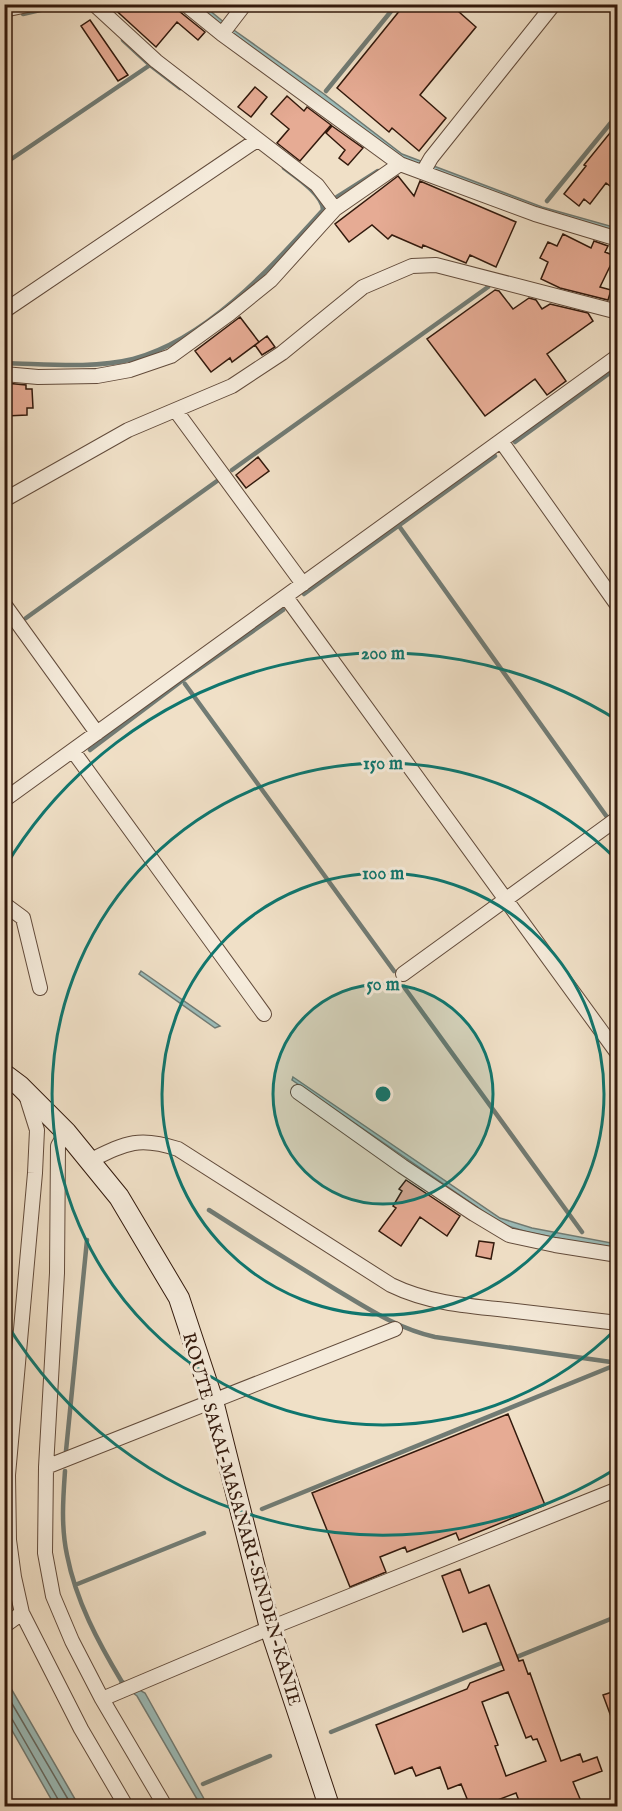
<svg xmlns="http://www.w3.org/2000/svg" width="622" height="1811" viewBox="0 0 622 1811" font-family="'IM FELL English',serif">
  <rect width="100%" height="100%" fill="#f0e0c7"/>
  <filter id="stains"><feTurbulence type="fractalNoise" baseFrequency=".00333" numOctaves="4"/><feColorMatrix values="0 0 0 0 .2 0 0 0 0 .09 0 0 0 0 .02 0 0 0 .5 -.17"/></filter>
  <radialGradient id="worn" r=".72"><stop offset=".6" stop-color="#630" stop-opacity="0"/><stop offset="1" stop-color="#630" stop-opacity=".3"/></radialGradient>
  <path fill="#9bbcb9" stroke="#717b74" stroke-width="1.5" d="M193,5H203L231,28L324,94L402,154L542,207L617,228V233L536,210L398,157Z
    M141,971L220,1026L215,1028L139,974Z
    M293,1077L500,1218L532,1228L617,1244V1250L527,1232L502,1224L292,1080Z
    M123,1681L145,1693L208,1806H201L137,1696L120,1683Z
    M8,1683L79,1806H55L5,1718V1686Z"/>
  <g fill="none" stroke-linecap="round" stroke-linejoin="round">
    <path stroke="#666a62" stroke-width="1.5" d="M4,1690L72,1806
      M4,1716L12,1719L59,1801L60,1806"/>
    <path stroke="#717b74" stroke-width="4.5" d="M23,14L66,4
      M123,40L150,65L180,88
      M326,91L397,4
      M4,164L150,65
      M337,197L378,171
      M547,201L618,114
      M4,363C47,364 92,369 133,359C208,339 272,266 323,210C323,195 296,177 284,168
      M515,442L618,367
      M232,470L488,287
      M399,526L607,817
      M304,594L495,456
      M26,618L217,481
      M4,633L9,629
      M185,684L394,971
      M90,750L183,680L283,610
      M616,830L618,832
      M404,987L582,1232
      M209,1210C251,1237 293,1263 335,1289C367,1308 398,1329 435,1337L618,1363
      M66,1451L87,1240
      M65,1471C63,1499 61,1527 67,1555C76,1601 98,1642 122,1682L127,1685
      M262,1509L618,1364
      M75,1585L204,1533
      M331,1732L618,1616
      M203,1784L270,1756"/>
  </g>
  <path fill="#e6ab94" stroke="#32190c" stroke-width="1.5" fill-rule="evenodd" d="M109,4H176L179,11L205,32L198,40L177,22L156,47Z
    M405,4H450L476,27L420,95L446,118L419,151L392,128L389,132L337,88Z
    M90,20L128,75L118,81L81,26Z
    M255,87L267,97L251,117L238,107Z
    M287,96L304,111L307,107L331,125L300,161L277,143L289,129L271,114Z
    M618,123V192L606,183L590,204L584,199L579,206L564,194L586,166L584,165Z
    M332,126L363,148L348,165L339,158L345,150L326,133Z
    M398,176L414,196L420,181L516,222L496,267L470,255L466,263L423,245L422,248L392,235L388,239L372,225L349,242L335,224Z
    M563,234L591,248L594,241L608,246L605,252L615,256L600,287L611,290L608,300L560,288L541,279L548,262L540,258L548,242L557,246Z
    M495,290L499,291L513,309L529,298L536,300L542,309L550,304L588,313L593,321L547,354L566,381L547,395L535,379L485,416L427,339Z
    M240,317L259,342L232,362L230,358L211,372L195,351Z
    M267,336L275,347L262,355L255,345Z
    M5,383L26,385V389H32L33,408H27V415L6,416Z
    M258,457L269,471L246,488L236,475Z
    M406,1180L460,1216L447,1236L420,1217L401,1246L379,1231L396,1208L393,1206L402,1191L399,1189Z
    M479,1241L494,1243L491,1259L476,1256Z
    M508,1414L545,1505L459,1540L456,1533L407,1552L405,1547L380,1557L386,1572L350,1587L312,1493Z
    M460,1569L469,1593L489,1585L519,1661L523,1660L528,1674L530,1673L561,1761L580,1754L583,1762L597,1757L602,1771L573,1782L583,1806H565L563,1801L548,1806H521L516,1793L482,1806H470L461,1784L448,1789L440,1767L416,1776L412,1767L395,1774L376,1725L467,1689L470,1683L504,1670L486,1623L463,1632L442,1576ZM508,1692L526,1738L531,1736L533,1740L537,1739L546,1761L506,1776L495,1746L498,1745L482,1702Z
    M618,1690V1730H616L603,1695Z"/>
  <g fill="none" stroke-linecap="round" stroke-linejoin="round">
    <defs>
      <path id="street" d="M94,4L156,61L317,185L335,209
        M185,4L222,34L400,164L535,214L618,239
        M4,10L32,4
        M222,34L245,4
        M423,172L431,158L554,4
        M4,311L257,140
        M4,374L38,377L97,376L130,370L171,356L229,314L271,280L335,209L400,164
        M176,411L303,584
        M501,441L618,606
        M4,500L128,430L232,386L282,353L363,287L412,266L436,265L618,312
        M286,597L618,1054
        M4,604L97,733
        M73,751L264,1014
        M4,800L618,356
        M4,904L23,918L40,988
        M403,974L618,818
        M298,1092L402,1166L474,1214L509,1235L555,1245L618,1255
        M26,1095L37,1130L35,1173L8,1475L9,1540L14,1577L22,1613L81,1729L126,1806
        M66,1132L58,1146L57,1273L46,1467L45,1553L53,1596L72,1641L102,1699L165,1806
        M91,1160C126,1143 139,1136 178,1149L391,1285C428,1303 467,1306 507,1310C544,1314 581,1319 618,1323
        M46,1467L395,1329
        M4,1626L22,1613
        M102,1699L270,1628L618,1489"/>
      <path id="secondary" d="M4,1074L20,1086L66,1132L119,1197L179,1298L213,1401L270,1628L329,1806"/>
    </defs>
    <use href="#street" stroke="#624b3b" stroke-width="16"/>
    <use href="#secondary" stroke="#32190c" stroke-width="22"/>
    <use href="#street" stroke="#f5ebdb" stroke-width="14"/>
    <use href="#secondary" stroke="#f5ebdb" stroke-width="20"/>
  </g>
  <circle cx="383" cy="1094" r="110" fill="#0f766e" fill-opacity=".12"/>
  <g fill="none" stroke="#0f766e" stroke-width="3">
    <circle cx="383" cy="1094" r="110"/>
    <circle cx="383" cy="1094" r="221"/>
    <path d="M617 1328A331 331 0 1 1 617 860"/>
    <path d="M617 1468A441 441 0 0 1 5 1321M5 867A441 441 0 0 1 617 720"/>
  </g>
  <g text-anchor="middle" stroke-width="6" stroke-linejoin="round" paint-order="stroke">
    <g font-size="18" fill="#32190c" stroke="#f5ebdb">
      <text transform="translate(242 1519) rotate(74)" y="6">ROUTE SAKAI-MASANARI-SINDEN-KANIE</text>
    </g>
  </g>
  <circle cx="383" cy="1094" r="9" fill="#0f766e" stroke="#f5ebdb" stroke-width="3"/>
  <g font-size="18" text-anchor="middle" font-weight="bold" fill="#0f766e" stroke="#f5ebdb" stroke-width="6" stroke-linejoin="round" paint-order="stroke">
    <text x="383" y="659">200 m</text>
    <text x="383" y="769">150 m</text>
    <text x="383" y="879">100 m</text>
    <text x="383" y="990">50 m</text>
  </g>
  <rect width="622" height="1811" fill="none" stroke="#f0e0c7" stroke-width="24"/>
  <rect x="6" y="6" width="610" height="1799" fill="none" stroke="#32190c" stroke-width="3"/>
  <rect x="12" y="12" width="598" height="1787" fill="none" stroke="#32190c" stroke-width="1.5"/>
  <rect width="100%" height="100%" filter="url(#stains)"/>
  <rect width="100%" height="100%" fill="url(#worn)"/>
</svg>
